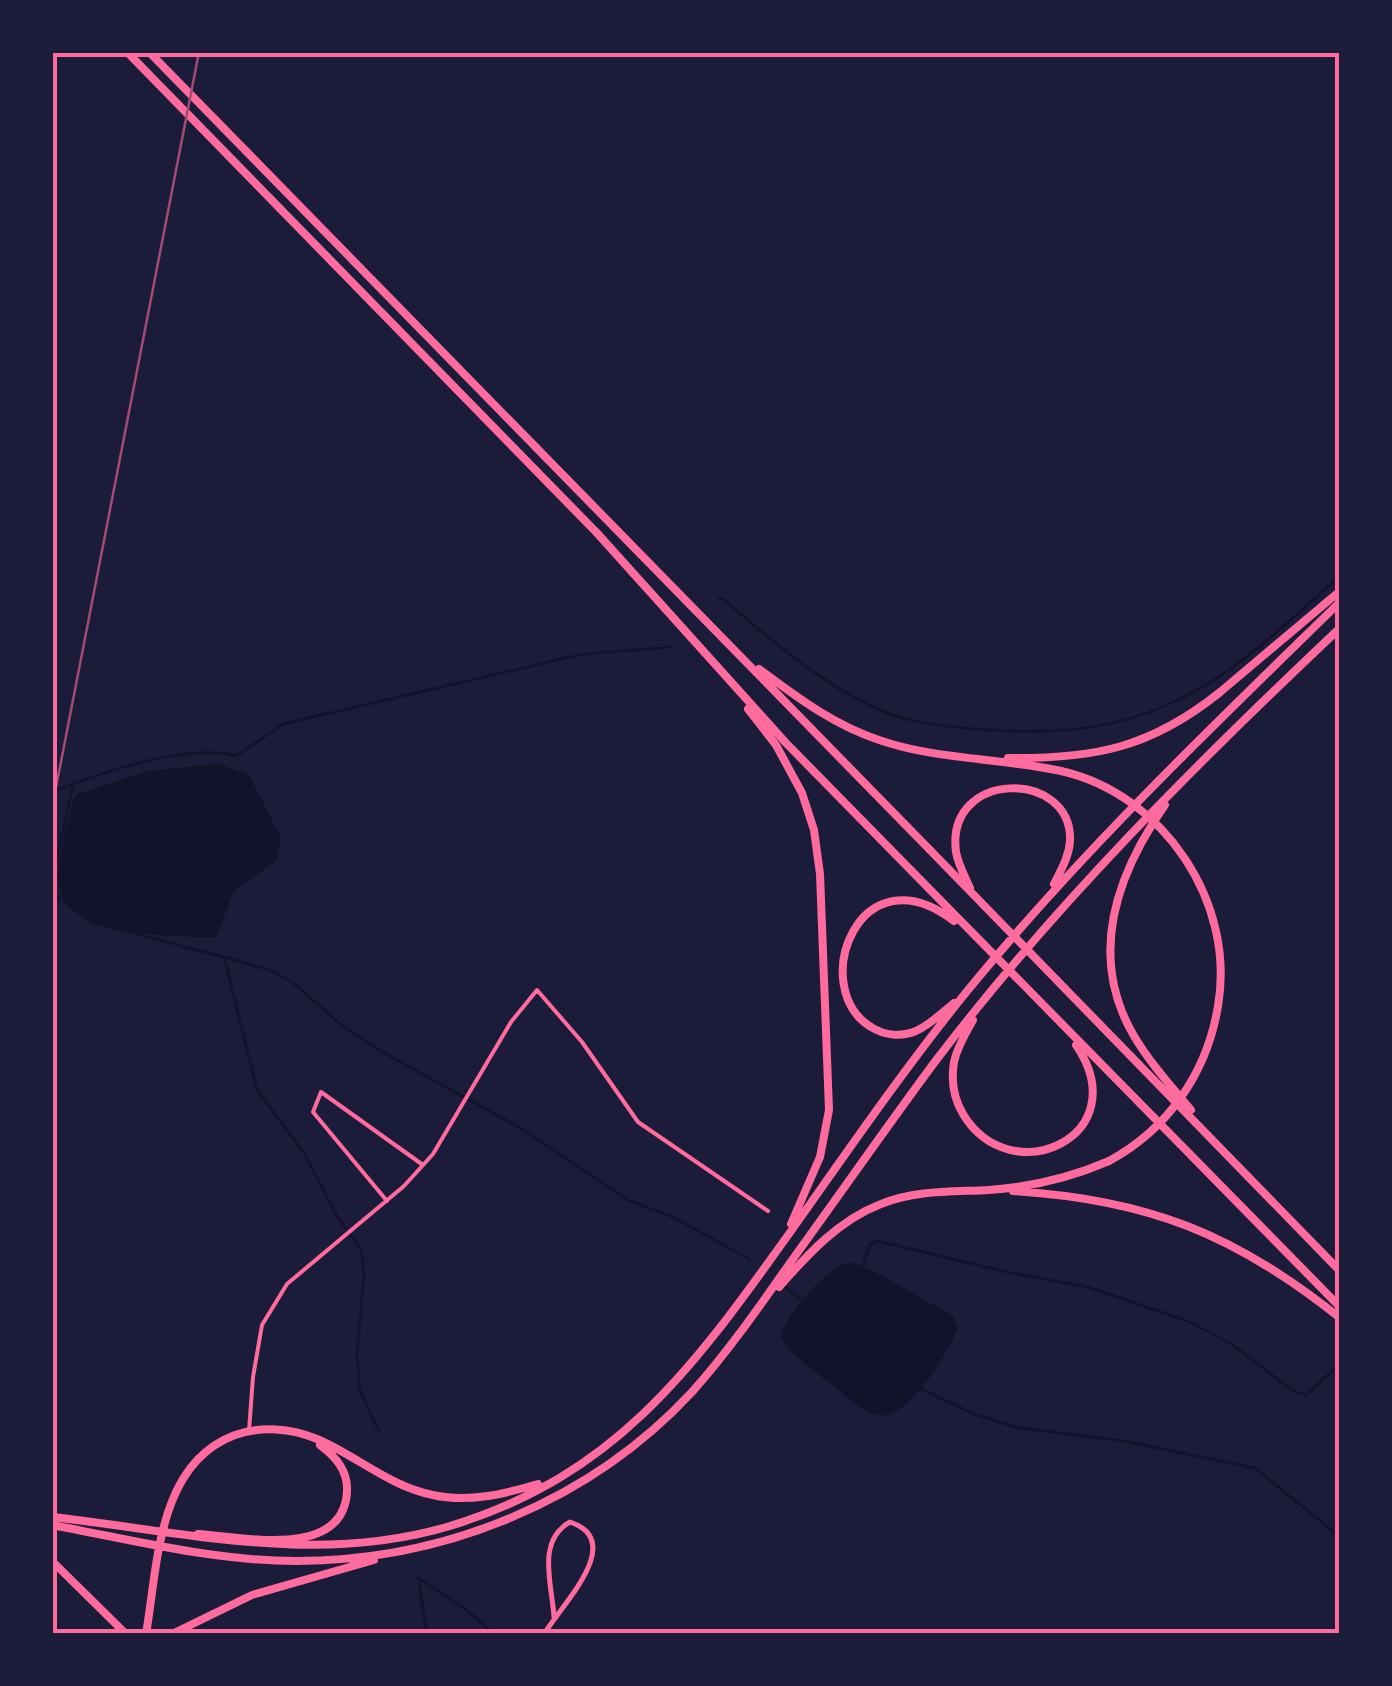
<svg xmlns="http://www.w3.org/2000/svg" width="1392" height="1686" viewBox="0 0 1392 1686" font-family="'Titillium Web',sans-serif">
  <rect width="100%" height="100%" fill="#1b1b3a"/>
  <path fill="#12122b" d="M219,764L249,775L281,838L277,860L234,891L216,937C177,937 60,937 58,880C58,858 69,816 75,795L147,771Z
    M850,1262L875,1272L953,1316L958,1328C948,1352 908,1422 877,1415C861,1411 845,1395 832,1385C815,1371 792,1356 781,1337C785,1314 827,1268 850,1262Z"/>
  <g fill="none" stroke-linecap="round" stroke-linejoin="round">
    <path stroke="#12122b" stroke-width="2.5" d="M719,599H723C770,639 815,679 871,706C903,722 940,726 975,729C1053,735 1118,732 1190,694C1246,664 1292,618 1340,576
      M52,792C100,773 186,742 236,756L283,724L583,654L671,647
      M52,893L91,922L224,957L257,1090L304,1153L338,1218L361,1249L364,1273L357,1355L360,1390L379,1432
      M55,894L54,873L73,784
      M225,957L270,970L292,982L345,1028L386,1054L524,1130L628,1200L673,1217L749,1259
      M863,1266L870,1244L877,1241L1007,1272L1088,1287L1188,1321L1233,1345L1293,1391L1306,1395L1340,1364
      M785,1287L803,1301
      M917,1387L974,1414L1015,1427L1123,1441L1255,1468L1340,1537
      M418,1578L468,1611L494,1634
      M419,1583L427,1634"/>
    <path stroke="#ff6b9d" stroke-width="4" d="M387,1201L313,1112L321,1092L423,1165
      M249,1431L253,1377L262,1325L287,1284L404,1186L433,1154L511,1022L537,990L582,1042L638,1122L768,1211"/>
    <path stroke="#ff6b9d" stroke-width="5" d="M544,1634C562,1604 627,1541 570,1522C536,1541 552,1584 554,1617"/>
    <path stroke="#ff6b9d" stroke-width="8" d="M597,533L786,743L1340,1307
      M1219,693L1340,591
      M748,709L776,745L802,793L814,830L820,874L829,1110L820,1157L791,1224
      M1165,805C1116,875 1087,956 1134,1036C1150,1063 1171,1086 1191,1110
      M930,850L1340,1271
      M970,888C965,877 958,864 956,852C945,769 1073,769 1070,841C1069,857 1061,870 1054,884
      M954,1003C942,1013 931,1024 916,1031C902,1037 885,1036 871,1027C807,988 859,848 954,921
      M973,1020C966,1033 957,1047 954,1062C951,1080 954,1099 963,1114C1011,1194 1138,1136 1076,1045
      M1013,1191C1147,1199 1235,1234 1340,1318
      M779,1287C808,1254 839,1220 881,1204C916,1190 951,1192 989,1190C1031,1187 1070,1178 1109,1161
      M52,1517C186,1532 317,1566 450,1526C614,1476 691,1371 786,1238C845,1155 903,1070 968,990C1082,851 1211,728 1340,602
      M52,1525C133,1540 214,1561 296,1561C444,1561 591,1501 692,1392C728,1352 759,1307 790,1263C838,1197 885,1129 934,1063C1054,905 1196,764 1340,628
      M198,1534C243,1537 344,1560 347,1491C348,1471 336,1457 320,1445
      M52,1561L126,1634
      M146,1634C158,1565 157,1464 235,1435C261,1426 291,1428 317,1439C357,1456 389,1486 433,1495C468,1503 504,1494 538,1484
      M172,1634L252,1595L374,1560"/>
    <path stroke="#ff6b9d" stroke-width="8" d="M127,52L597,533
      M149,52L930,850
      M759,669C798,698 835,726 882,741C939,760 1002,758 1061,771C1163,794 1236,902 1218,1006C1207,1073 1168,1129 1109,1161
      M1008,758C1094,759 1150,748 1219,693"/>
    <path stroke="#a44b75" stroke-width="2.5" d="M52,808L199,52"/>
  </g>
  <rect width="1392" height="1686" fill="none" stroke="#1b1b3a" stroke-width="110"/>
  <rect x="55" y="55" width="1282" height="1576" fill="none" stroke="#ff6b9d" stroke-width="4"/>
</svg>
